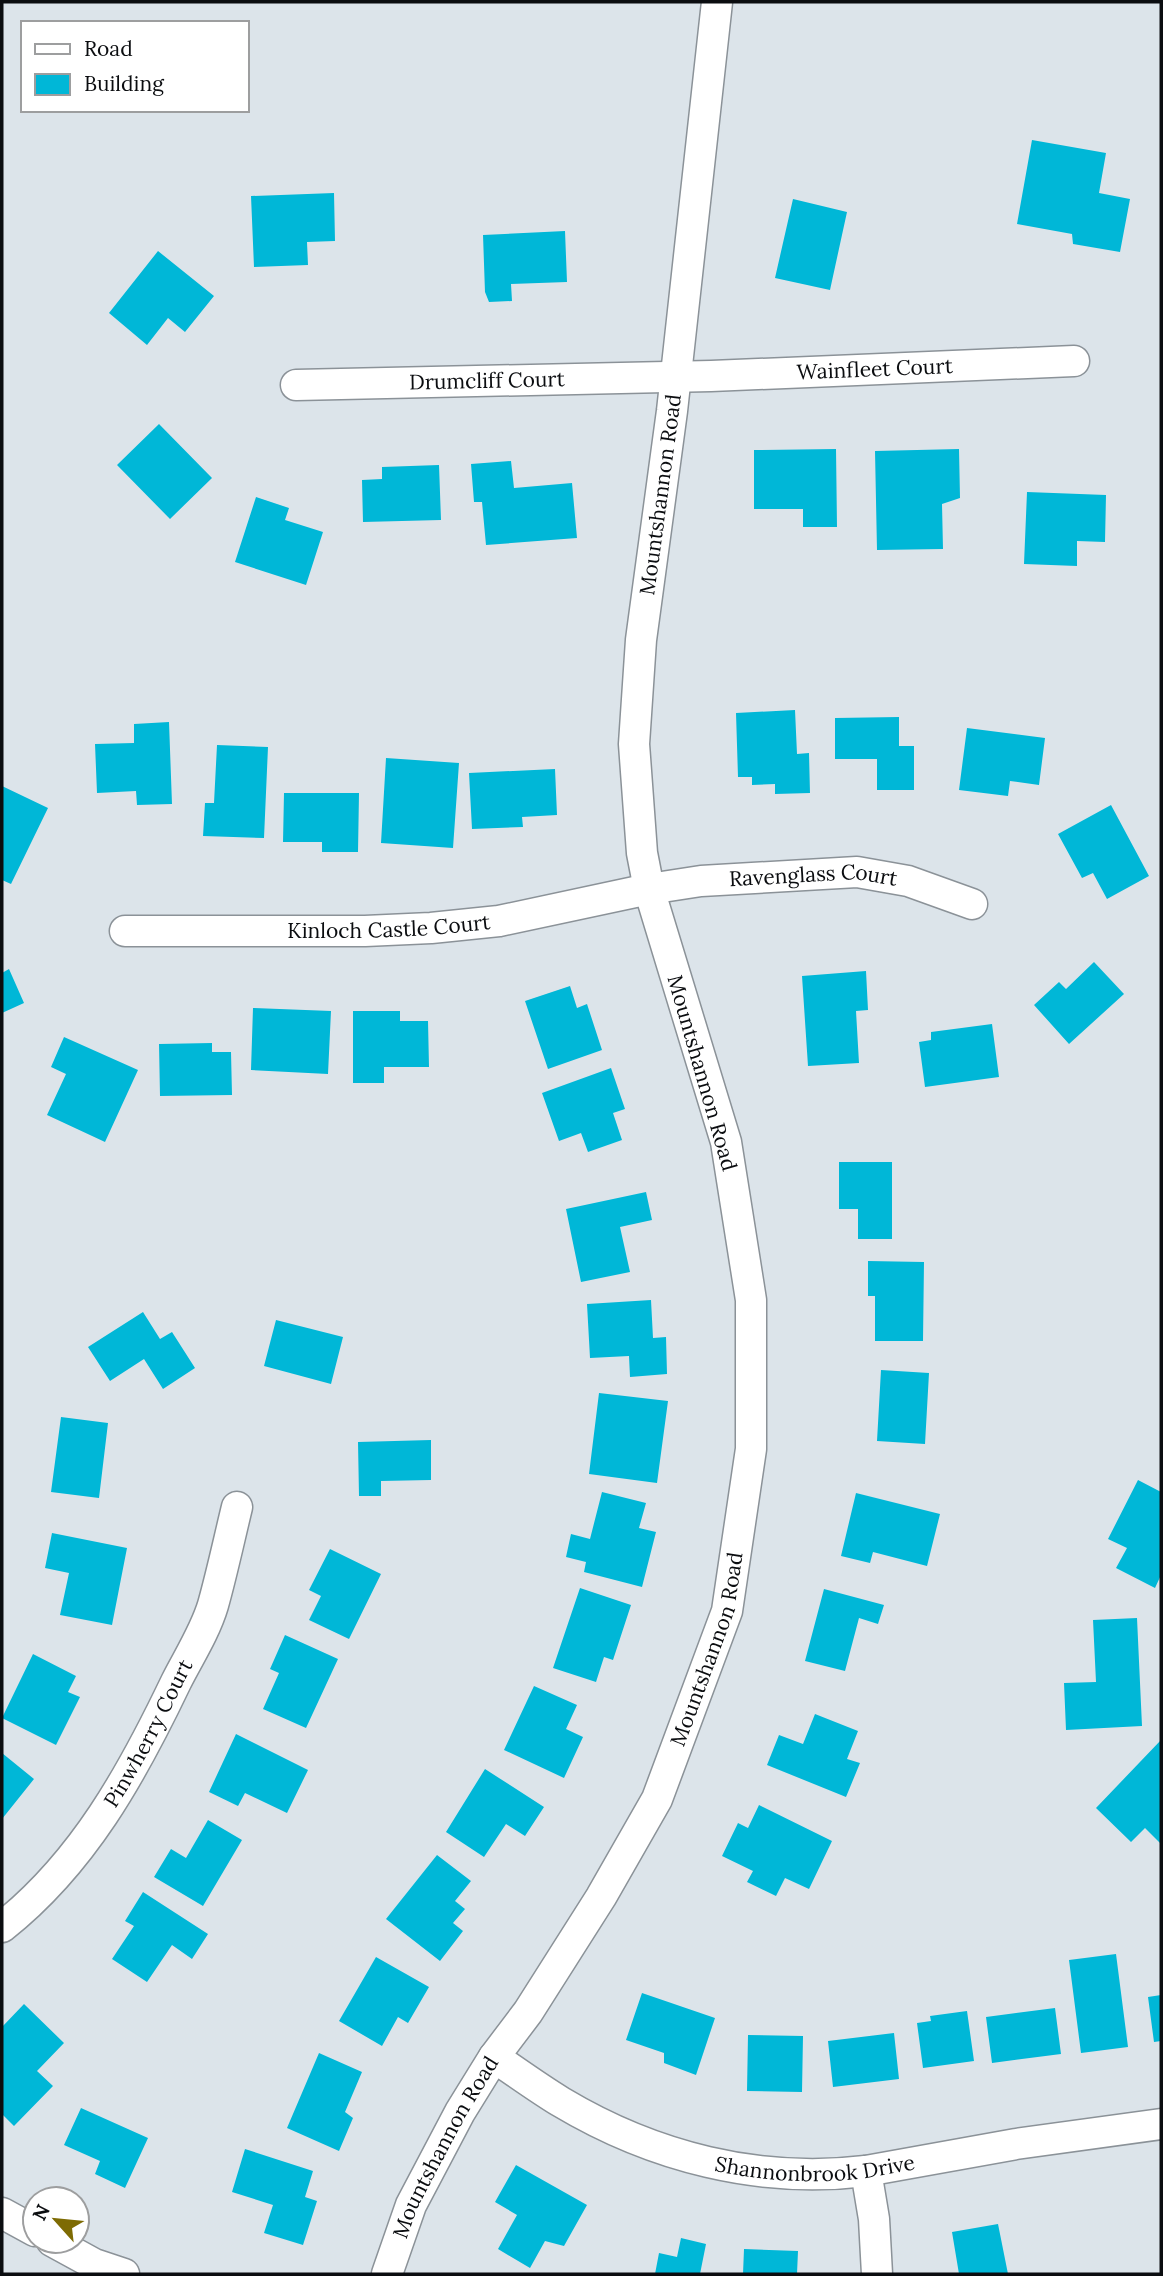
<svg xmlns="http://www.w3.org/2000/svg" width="1163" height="2276" viewBox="0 0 1163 2276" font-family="Lora,serif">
  <rect width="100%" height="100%" fill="#dce4ea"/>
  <path fill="#00b7d7" d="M1032,140L1106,153L1099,193L1130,199L1120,252L1073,244L1072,234L1017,224Z
    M334,193L335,241L307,242L308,265L254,267L251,196Z
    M793,199L847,212L830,290L775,278Z
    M565,231L567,282L511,284L512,301L489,302L485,292L483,235Z
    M158,251L214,296L185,332L168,318L147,345L109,313Z
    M159,424L212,478L170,519L117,465Z
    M836,449L837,527H803V509H754V450Z
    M959,449L960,498L942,504L943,549L877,550L875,451Z
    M511,461L514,488L572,483L577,538L486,545L482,502H474L471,464Z
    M439,465L441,520L363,522L362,480L382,479V467Z
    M1027,492L1106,495L1105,542L1077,541V566L1024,564Z
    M256,497L289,508L285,520L323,532L306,585L235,562Z
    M795,710L797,754L809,753L810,793L775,794V784L752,785V777H738L736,713Z
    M899,717V746H914V790H877V759H835V718Z
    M169,722L172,804L137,805L136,791L97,793L95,744L134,743V724Z
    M967,728L1045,738L1039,785L1010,781L1008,796L959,790Z
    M217,745L268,747L264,838L203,836L205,803H214Z
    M386,758L459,763L453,848L381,843Z
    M555,769L557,815L522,817L523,827L472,829L469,773Z
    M2,786L48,808L11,884L2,880Z
    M284,793H359L358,852H322V842H283Z
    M1111,805L1149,876L1107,899L1093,873L1082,878L1058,834Z
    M1094,962L1124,994L1069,1044L1034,1005L1059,982L1066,989Z
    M9,969L24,1003L2,1013V973Z
    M866,971L868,1010L856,1011L859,1063L808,1066L802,976Z
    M570,986L577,1008L587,1004L602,1050L548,1069L525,1001Z
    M253,1008L331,1011L328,1074L251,1070Z
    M353,1011H400V1021H428L429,1067H384V1083H353Z
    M992,1024L999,1077L925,1087L919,1042L931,1040V1032Z
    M64,1037L138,1070L105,1142L47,1115L66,1074L51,1067Z
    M212,1043V1052H231L232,1095L160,1096L159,1044Z
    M611,1068L625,1109L613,1113L622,1140L588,1152L581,1133L559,1141L542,1093Z
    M839,1162H892V1239H858V1209H839Z
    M646,1192L652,1220L620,1227L630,1272L581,1282L566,1209Z
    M868,1261L924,1262L923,1341H875V1296H868Z
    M651,1300L653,1338L666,1337L667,1374L630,1377L629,1356L590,1358L587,1304Z
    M143,1312L160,1339L172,1332L195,1368L163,1389L144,1359L110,1381L88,1347Z
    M276,1320L343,1337L331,1384L264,1366Z
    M881,1370L929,1373L925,1444L877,1441Z
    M599,1393L668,1401L657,1483L589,1474Z
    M61,1417L108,1423L99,1498L51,1492Z
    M431,1440V1480L381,1481V1496H359L358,1442Z
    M1138,1480L1161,1492V1575L1155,1588L1116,1568L1127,1548L1108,1539Z
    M602,1492L646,1503L639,1528L656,1532L642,1587L584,1572L586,1562L566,1557L571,1534L590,1539Z
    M856,1493L940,1514L927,1566L873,1552L870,1563L841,1556Z
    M52,1533L127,1548L112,1625L60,1615L69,1573L45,1568Z
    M330,1549L381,1574L349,1639L309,1620L321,1596L309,1590Z
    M580,1588L631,1605L613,1660L604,1657L596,1682L553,1668Z
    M824,1589L884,1605L878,1624L859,1618L845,1671L805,1661Z
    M1137,1618L1142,1726L1066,1730L1064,1683L1096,1682L1093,1620Z
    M285,1635L338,1659L306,1728L263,1709L279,1673L270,1669Z
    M33,1654L76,1676L68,1692L80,1697L56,1745L2,1718Z
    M534,1686L577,1705L566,1729L583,1737L564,1778L504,1750Z
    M815,1714L858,1731L847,1759L860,1763L846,1797L767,1765L779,1735L803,1744Z
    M236,1734L308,1770L287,1813L245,1793L238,1806L209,1792Z
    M1161,1740V1844L1145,1828L1131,1842L1096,1808Z
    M2,1753L34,1779L2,1819Z
    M485,1769L544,1807L525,1836L506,1824L484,1857L446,1832Z
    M759,1805L832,1841L809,1889L785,1878L776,1896L747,1882L753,1871L722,1856L738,1823L748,1828Z
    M208,1820L242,1840L203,1906L154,1877L171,1849L186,1858Z
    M437,1855L471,1881L455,1901L465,1909L453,1923L463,1931L440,1961L386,1919Z
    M143,1892L208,1934L192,1959L172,1945L147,1982L112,1959L134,1926L125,1921Z
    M1116,1954L1128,2047L1081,2053L1069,1960Z
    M376,1957L429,1987L408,2023L398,2017L382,2046L339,2021Z
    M642,1993L715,2018L696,2075L664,2063V2053L626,2040Z
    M1161,1995V2041L1154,2042L1148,1997Z
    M24,2004L64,2043L37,2071L53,2086L14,2126L2,2114V2027Z
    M1055,2008L1061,2054L992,2063L986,2017Z
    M967,2011L974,2061L923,2068L917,2023L931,2021L930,2016Z
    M894,2033L899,2079L833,2087L828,2041Z
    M748,2035L803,2036L802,2092L747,2091Z
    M319,2053L362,2072L345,2112L353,2118L339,2151L287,2128Z
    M81,2108L148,2138L125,2188L95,2174L100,2161L64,2145Z
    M245,2149L313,2171L305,2197L317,2201L303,2245L264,2233L273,2205L232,2192Z
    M516,2165L587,2205L564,2246L545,2241L530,2268L498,2249L517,2215L495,2202Z
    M998,2224L1008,2274H959L952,2232Z
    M681,2238L706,2244L700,2274H655L659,2253L677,2257Z
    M744,2249L798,2251L797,2274H743Z"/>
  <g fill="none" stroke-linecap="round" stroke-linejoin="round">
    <defs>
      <g id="minor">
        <path id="s1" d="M296,385L711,376L1074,361"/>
        <path id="s2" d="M125,931H365L431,928L499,921L649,889L701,881L857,872L908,881L972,904"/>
        <path id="s3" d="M2,1927C83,1863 132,1774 176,1682C188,1658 205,1632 213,1605C222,1573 229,1540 237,1507"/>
        <path id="s4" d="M494,2057C516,2072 538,2088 561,2102C653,2157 759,2184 866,2171L1016,2144L1161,2124"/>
        <path d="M866,2171L874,2219L877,2274"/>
        <path d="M2,2213L35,2231"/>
        <path d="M52,2241L94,2264L124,2274"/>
        <path id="s5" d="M387,2274L411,2205L460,2112L494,2057L528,2012L601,1897L657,1799L727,1611L751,1449V1300L726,1142L649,889L642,853L634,744L641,640L672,411L717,2"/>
      </g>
    </defs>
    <use href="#minor" stroke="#8b9298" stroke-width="33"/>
    <use href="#minor" stroke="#fff" stroke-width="30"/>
  </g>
  <g text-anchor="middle" stroke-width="6" stroke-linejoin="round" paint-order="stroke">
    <g font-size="21" fill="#0b0d10" stroke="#fff">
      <text dy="7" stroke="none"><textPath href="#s1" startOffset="579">Wainfleet Court</textPath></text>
      <text dy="7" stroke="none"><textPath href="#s1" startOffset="191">Drumcliff Court</textPath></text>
      <text dy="7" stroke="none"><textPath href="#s5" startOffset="1883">Mountshannon Road</textPath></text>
      <text dy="7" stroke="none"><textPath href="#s2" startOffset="693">Ravenglass Court</textPath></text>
      <text dy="7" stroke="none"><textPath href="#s2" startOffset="264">Kinloch Castle Court</textPath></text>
      <text transform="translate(702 1073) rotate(74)" y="7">Mountshannon Road</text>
      <text dy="7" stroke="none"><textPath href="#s5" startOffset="707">Mountshannon Road</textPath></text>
      <text dy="7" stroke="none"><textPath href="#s3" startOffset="245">Pinwherry Court</textPath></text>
      <text dy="7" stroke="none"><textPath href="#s5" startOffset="140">Mountshannon Road</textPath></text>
      <text dy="7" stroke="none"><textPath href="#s4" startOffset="348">Shannonbrook Drive</textPath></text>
    </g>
  </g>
  <rect width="1163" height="2276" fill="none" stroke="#0b0d10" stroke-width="7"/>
  <rect x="21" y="21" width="228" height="91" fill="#ffffff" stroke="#9d9e9f" stroke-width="2"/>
  <rect x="35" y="44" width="35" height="10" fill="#ffffff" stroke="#9d9e9f" stroke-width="2"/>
  <text x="84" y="56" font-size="21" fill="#0b0d10">Road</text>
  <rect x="35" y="74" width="35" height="21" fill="#00b7d7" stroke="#9d9e9f" stroke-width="2"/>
  <text x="84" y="91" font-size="21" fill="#0b0d10">Building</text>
  <g transform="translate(56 2220) rotate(297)"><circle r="33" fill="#ffffff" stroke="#9d9e9f" stroke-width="2"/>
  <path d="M0-5L12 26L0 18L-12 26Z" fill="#7e6b03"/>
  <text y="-10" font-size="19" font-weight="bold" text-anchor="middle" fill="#0b0d10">N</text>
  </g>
</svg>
